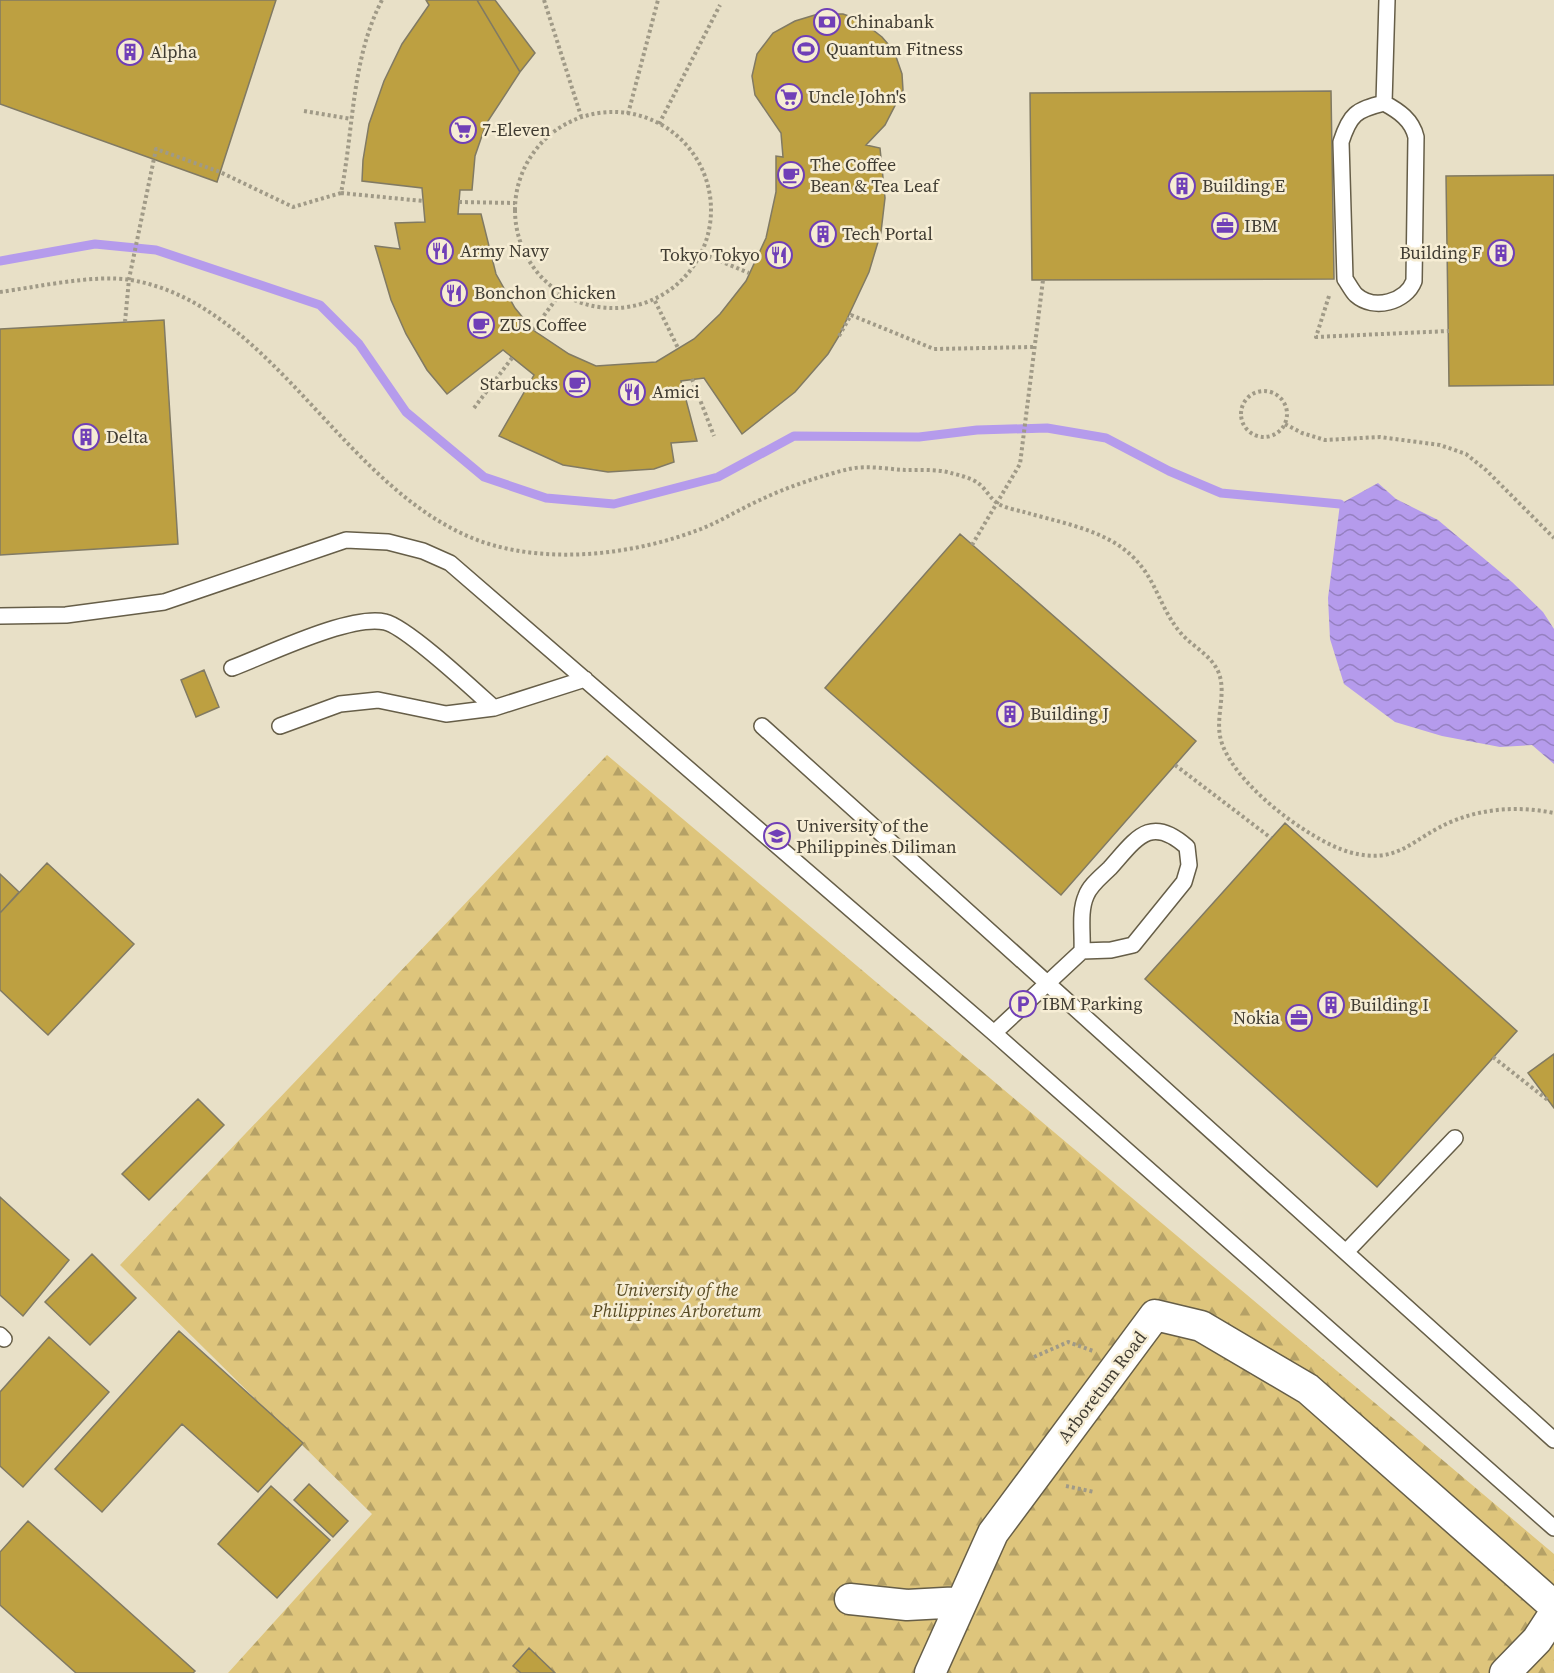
<svg xmlns="http://www.w3.org/2000/svg" width="1554" height="1673" viewBox="0 0 1554 1673" font-family="'Source Serif 4',serif">
  <defs>
    <pattern id="forest-firs" width="22" height="20" patternUnits="userSpaceOnUse" patternTransform="scale(1.5)"><rect width="22" height="20" fill="#dec57c"/><path d="M5 1l3.5 6h-7zM16 11l3.5 6h-7z" fill="#b5a166"/></pattern>
    <pattern id="water-waves" width="16" height="10" patternUnits="userSpaceOnUse" patternTransform="scale(1.5)"><rect width="16" height="10" fill="#b59bec"/><path d="M0 5q4-4 8 0t8 0" fill="none" stroke="#9580c0"/></pattern>
  </defs>
  <rect width="100%" height="100%" fill="#e8e0c7"/>
  <path fill="url(#forest-firs)" d="M607,755L1554,1554V1673H228L372,1514L120,1265Z"/>
  <path fill="url(#water-waves)" d="M1378,483L1396,499L1438,520L1512,582L1543,612L1554,629V764L1532,745L1500,747L1442,736L1395,722L1344,684L1330,639L1328,598L1340,504Z"/>
  <g fill="none" stroke-linecap="round" stroke-linejoin="round">
    <path stroke="#b59bec" stroke-width="9" d="M0,261L95,244L156,250L320,305L359,344L406,412L484,477L546,498L614,504L718,477L794,436L919,437L977,430L1047,428L1106,438L1169,471L1221,493L1340,504"/>
  </g>
  <path fill="#bda041" stroke="#817a63" stroke-width="1.5" d="M0,0H276L217,182L0,104Z
    M426,0H477L520,72L486,124L475,156L472,190H460L458,214H481L496,274L515,308L533,330L569,354L596,366L656,362L694,339L720,314L746,281L766,238L776,192V156L783,157L781,133L755,95L752,76L757,54L773,33L795,21L818,14H843L860,20L882,37L894,51L902,74L903,90L885,125L866,145L880,148L885,198L881,232L869,272L839,336L828,354L795,392L742,434L704,378L681,381L697,441L671,443L674,462L654,469L608,472L563,465L499,436L534,375L503,350L447,394L427,370L406,334L391,300L375,246L400,249L395,223L425,222L422,188L362,181L363,160L369,124L384,81L402,44L429,5Z
    M477,0H495L535,53L520,72Z
    M1331,91L1334,279L1032,280L1030,93Z
    M1554,175V385L1449,386L1446,176Z
    M164,320L178,544L0,555V329Z
    M960,534L1196,741L1061,895L825,688Z
    M204,670L219,707L196,717L181,680Z
    M1285,823L1517,1031L1377,1187L1145,979Z
    M47,863L134,944L48,1035L0,990V913Z
    M0,874L19,892L0,913Z
    M1554,1054V1108L1528,1073Z
    M198,1099L224,1125L149,1200L122,1174Z
    M0,1197L69,1260L23,1316L0,1295Z
    M92,1254L136,1298L90,1345L45,1302Z
    M179,1331L303,1443L258,1492L182,1424L102,1512L55,1469Z
    M49,1337L109,1392L23,1487L0,1466V1392Z
    M309,1484L348,1521L333,1537L294,1500Z
    M271,1486L330,1540L277,1598L218,1544Z
    M28,1521L195,1671L193,1673H76L0,1605V1552Z
    M529,1648L555,1673H521L513,1666Z"/>
  <g fill="none" stroke-linecap="round" stroke-linejoin="round">
    <defs>
      <path id="service" d="M1384,103C1399,111 1412,120 1416,137L1414,281C1406,302 1374,311 1356,295C1352,291 1348,283 1345,279L1341,142C1350,114 1356,110 1384,103Z
        M1384,103L1387,0
        M0,616L66,615L164,602L346,540L388,542L423,551L450,563L994,1033L1554,1528
        M232,668C267,655 350,614 385,622C407,627 474,690 494,708
        M280,726L340,704L378,700L446,714L494,708L585,679
        M762,726L1554,1440
        M994,1033L1082,951L1111,950L1133,945L1184,882L1189,865L1187,847C1150,814 1136,839 1110,868C1102,876 1090,885 1086,896C1079,912 1083,933 1082,951
        M1346,1252L1455,1138
        M0,1335L4,1339"/>
      <path id="minor" d="M850,1599L907,1605L962,1602
        M930,1673L993,1533L1155,1315L1201,1326L1308,1389L1554,1606
        M1505,1673L1537,1640L1554,1614"/>
    </defs>
    <use href="#service" stroke="#665e48" stroke-width="18"/>
    <use href="#minor" stroke="#665e48" stroke-width="33"/>
    <path stroke="#a09a87" stroke-width="4" stroke-dasharray="3 3" stroke-linecap="butt" d="M544,0L581,116
      M304,111L351,119
      M515 210a98 98 0 1 1 196 0a98 98 0 1 1-196 0Z
      M628,114L658,0
      M659,124L720,5
      M341,193L423,201
      M459,202L515,203
      M703,254L749,273
      M0,292C37,287 95,274 131,280C277,305 347,500 489,544C555,564 636,554 701,529C721,521 740,509 760,500C787,487 820,476 849,469C866,465 887,469 905,470C920,470 937,469 951,473C959,475 971,478 978,483C985,488 990,498 997,503C1005,508 1016,510 1024,512C1055,521 1094,528 1121,547C1156,572 1156,602 1179,631C1191,646 1209,653 1218,671C1227,692 1216,714 1220,736C1228,780 1308,840 1349,852C1400,866 1411,838 1453,821C1485,808 1520,806 1554,813
      M1329,296L1316,337L1449,331
      M655,301L678,348
      M125,322L129,279L156,149L220,172L293,207L341,193C354,128 351,60 382,0
      M533,330L560,294
      M839,336L851,315L934,349L1033,347
      M692,379L714,436
      M1241 414a23 23 0 1 1 46 0a23 23 0 1 1-46 0Z
      M474,408L512,358
      M1285,424L1302,433L1325,440L1380,437L1440,445L1466,454L1486,470L1554,538
      M972,545L1020,464L1043,280
      M1175,765L1271,838
      M1493,1057L1549,1101
      M1034,1357L1068,1342L1093,1351
      M1066,1486L1094,1492"/>
    <use href="#service" stroke="#fff" stroke-width="15"/>
    <use href="#minor" stroke="#fff" stroke-width="30"/>
  </g>
  <defs>
    <symbol id="bank-ring" viewBox="-11 -11 22 22"><circle r="9.5" fill="#f6edd4" stroke="#703fb7" stroke-width="1.5"/><path d="M-6-4H6V4H-6ZM0-2.3a2.3 2.3 0 1 0 0 4.6a2.3 2.3 0 1 0 0-4.6Z" fill="#703fb7"/></symbol>
    <symbol id="stadium-ring" viewBox="-11 -11 22 22"><circle r="9.5" fill="#f6edd4" stroke="#703fb7" stroke-width="1.5"/><path d="M0-5a6.5 5 0 1 0 0 10a6.5 5 0 1 0 0-10ZM-3.5-1.8h7v3.6h-7Z" fill="#703fb7"/></symbol>
    <symbol id="building-ring" viewBox="-11 -11 22 22"><circle r="9.5" fill="#f6edd4" stroke="#703fb7" stroke-width="1.5"/><path d="M-4-6H4V6H1V3H-1V6H-4ZM-2.5-4.3h1.7v1.8h-1.7ZM.8-4.3h1.7v1.8H.8ZM-2.5-1h1.7V.8h-1.7ZM.8-1h1.7V.8H.8Z" fill="#703fb7"/></symbol>
    <symbol id="supermarket-ring" viewBox="-11 -11 22 22"><circle r="9.5" fill="#f6edd4" stroke="#703fb7" stroke-width="1.5"/><path d="M-6-5.5h2.5l.6 2H6L4.5 2H-2.5L-4.4-4H-6ZM-1.5 3.2a1.3 1.3 0 1 0 .1 0ZM3 3.2a1.3 1.3 0 1 0 .1 0Z" fill="#703fb7"/></symbol>
    <symbol id="cafe-ring" viewBox="-11 -11 22 22"><circle r="9.5" fill="#f6edd4" stroke="#703fb7" stroke-width="1.5"/><path d="M-5.5-4.5H6V0H3Q3 3.5 0 3.5H-2.5Q-5.5 3.5-5.5 0ZM3-3.2v2h1.7v-2ZM-6 4.5H4V6H-6Z" fill="#703fb7"/></symbol>
    <symbol id="office-ring" viewBox="-11 -11 22 22"><circle r="9.5" fill="#f6edd4" stroke="#703fb7" stroke-width="1.5"/><path d="M-6-3h4V-5.5h4V-3h4V5H-6ZM-1-4.5V-3h2v-1.5ZM-6 0V1H6V0Z" fill="#703fb7"/></symbol>
    <symbol id="restaurant-ring" viewBox="-11 -11 22 22"><circle r="9.5" fill="#f6edd4" stroke="#703fb7" stroke-width="1.5"/><path d="M-5-6h1v4h1v-4h1v4h1v-4h1v5L-1.5 .5V6h-2V.5L-5-1ZM5-6V6H3V1.5H1.5Q1.5-4 5-6Z" fill="#703fb7"/></symbol>
    <symbol id="university-ring" viewBox="-11 -11 22 22"><circle r="9.5" fill="#f6edd4" stroke="#703fb7" stroke-width="1.5"/><path d="M0-5L7-2L0 1L-7-2ZM-4 1L0 2.5L4 1V4Q0 6-4 4Z" fill="#703fb7"/></symbol>
    <symbol id="parking-ring" viewBox="-11 -11 22 22"><circle r="9.5" fill="#f6edd4" stroke="#703fb7" stroke-width="1.5"/><path d="M-3.5-5.5H1a3.5 3.5 0 0 1 0 7H-1V5.5H-3.5ZM-1-3.4V-.6H.8a1.4 1.4 0 0 0 0-2.8Z" fill="#703fb7"/></symbol>
  </defs>
  <g fill-rule="evenodd">
    <use href="#bank-ring" x="812" y="7" width="30" height="30"/>
    <use href="#stadium-ring" x="791" y="34" width="30" height="30"/>
    <use href="#building-ring" x="115" y="37" width="30" height="30"/>
    <use href="#supermarket-ring" x="774" y="82" width="30" height="30"/>
    <use href="#supermarket-ring" x="448" y="115" width="30" height="30"/>
    <use href="#cafe-ring" x="776" y="160" width="30" height="30"/>
    <use href="#building-ring" x="1167" y="171" width="30" height="30"/>
    <use href="#office-ring" x="1210" y="211" width="30" height="30"/>
    <use href="#building-ring" x="808" y="219" width="30" height="30"/>
    <use href="#restaurant-ring" x="425" y="236" width="30" height="30"/>
    <use href="#building-ring" x="1486" y="238" width="30" height="30"/>
    <use href="#restaurant-ring" x="764" y="240" width="30" height="30"/>
    <use href="#restaurant-ring" x="439" y="278" width="30" height="30"/>
    <use href="#cafe-ring" x="466" y="310" width="30" height="30"/>
    <use href="#cafe-ring" x="562" y="369" width="30" height="30"/>
    <use href="#restaurant-ring" x="617" y="377" width="30" height="30"/>
    <use href="#building-ring" x="71" y="422" width="30" height="30"/>
    <use href="#building-ring" x="995" y="699" width="30" height="30"/>
    <use href="#university-ring" x="762" y="821" width="30" height="30"/>
    <use href="#parking-ring" x="1008" y="989" width="30" height="30"/>
    <use href="#building-ring" x="1316" y="990" width="30" height="30"/>
    <use href="#office-ring" x="1284" y="1003" width="30" height="30"/>
  </g>
  <g text-anchor="middle" stroke-width="5" stroke-linejoin="round" paint-order="stroke">
    <g font-size="18" fill="#403c32" stroke="#f6edd4" text-anchor="start">
      <text x="846" y="28">Chinabank</text>
      <text x="826" y="55">Quantum Fitness</text>
      <text x="150" y="58">Alpha</text>
      <text x="808" y="103">Uncle John's</text>
      <text x="482" y="136">7-Eleven</text>
      <text x="810" y="171">The Coffee<tspan x="810" dy="21">Bean &amp; Tea Leaf</tspan></text>
      <text x="1202" y="192">Building E</text>
      <text x="1244" y="232">IBM</text>
      <text x="842" y="240">Tech Portal</text>
      <text x="460" y="257">Army Navy</text>
      <text x="1482" y="259" text-anchor="end">Building F</text>
      <text x="760" y="261" text-anchor="end">Tokyo Tokyo</text>
      <text x="474" y="299">Bonchon Chicken</text>
      <text x="500" y="331">ZUS Coffee</text>
      <text x="558" y="390" text-anchor="end">Starbucks</text>
      <text x="652" y="398">Amici</text>
      <text x="106" y="443">Delta</text>
      <text x="1030" y="720">Building J</text>
      <text x="796" y="832">University of the<tspan x="796" dy="21">Philippines Diliman</tspan></text>
      <text x="1042" y="1010">IBM Parking</text>
      <text x="1350" y="1011">Building I</text>
      <text x="1280" y="1024" text-anchor="end">Nokia</text>
    </g>
    <g font-size="18" font-style="italic" fill="#574a23" stroke="#f6edd4">
      <text x="677" y="1296">University of the<tspan x="677" dy="21">Philippines Arboretum</tspan></text>
    </g>
    <g font-size="18" fill="#403c32" stroke="#f6edd4">
      <text transform="translate(1102 1387) rotate(-53)" y="6">Arboretum Road</text>
    </g>
  </g>
</svg>
